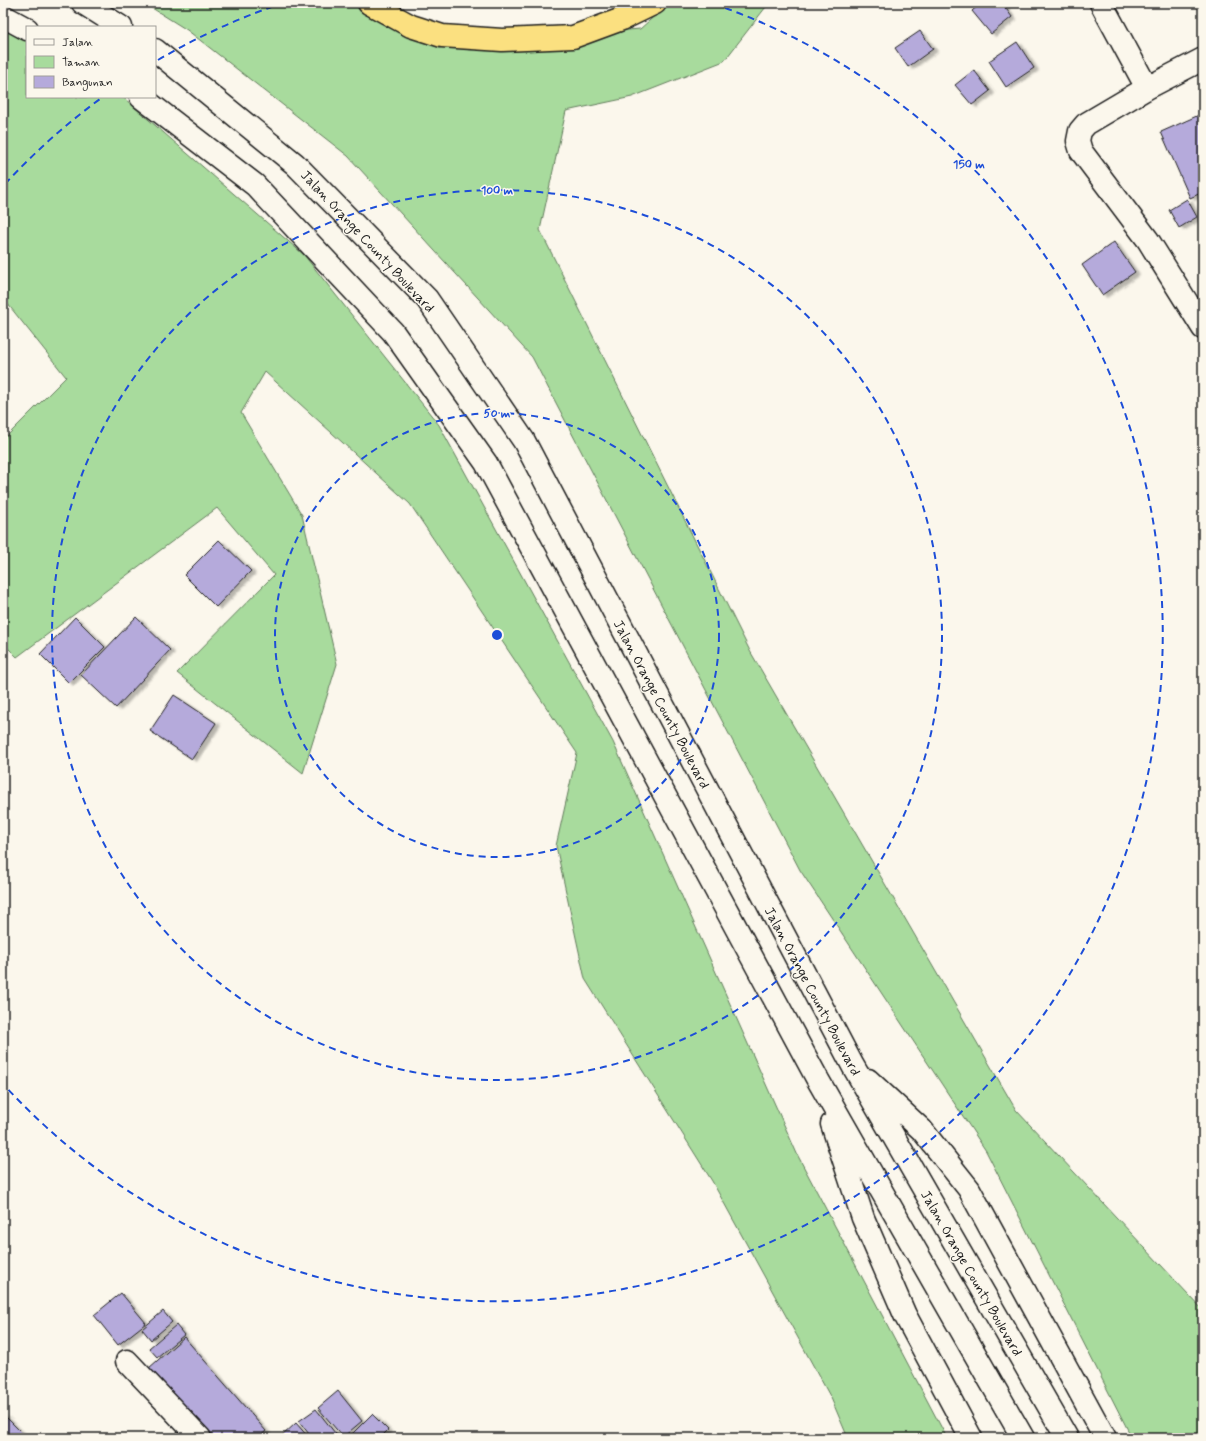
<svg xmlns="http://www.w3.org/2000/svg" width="1206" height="1441" viewBox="0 0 1206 1441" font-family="Mynerve,sans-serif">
  <defs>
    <filter id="shadow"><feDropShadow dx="4.5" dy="2.5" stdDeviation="1" flood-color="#0004"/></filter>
  </defs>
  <rect width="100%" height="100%" fill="#fbf7ec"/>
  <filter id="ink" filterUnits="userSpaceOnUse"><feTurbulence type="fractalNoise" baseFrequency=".025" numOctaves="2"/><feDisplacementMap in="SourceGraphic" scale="8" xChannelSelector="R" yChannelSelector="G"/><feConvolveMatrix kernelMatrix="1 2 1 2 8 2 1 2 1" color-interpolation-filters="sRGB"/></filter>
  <g filter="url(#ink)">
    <path fill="#a8db9d" stroke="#627c5c" d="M144,3H377L465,44L640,29L669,3H769L724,61L632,97L566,111L540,230L750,651L1016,1110L1203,1310V1438H1132L986,1151L800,870L532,357L348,156L187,30Z
      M3,27L27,41V97H122L125,99L304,255L439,425L613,742L798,1156L947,1438H848L831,1398L712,1181L585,979L556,846L577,753L410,504L265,372L241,413L302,515L337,664L303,773L177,673L274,575L217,508L17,657L3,643V440L66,377L3,298Z"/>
    <path fill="#b5aadb" stroke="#1c1c1c" filter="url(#shadow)" d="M981,3H1002L1012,17L991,34L972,11Z
      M920,31L933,49L908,67L895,48Z
      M1017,42L1034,68L1006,87L989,61Z
      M974,70L990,91L972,105L955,85Z
      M1199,115L1203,124V192L1190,198L1161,132Z
      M1187,199L1197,217L1179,228L1169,210Z
      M1114,242L1135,272L1102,295L1082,265Z
      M219,540L251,571L216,607L184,575Z
      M75,617L105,647L69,683L40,654Z
      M136,617L170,650L116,708L81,675Z
      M174,695L216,723L192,759L150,731Z
      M121,1293L146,1323L118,1345L94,1315Z
      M163,1311L172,1322L151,1340L142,1329Z
      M176,1325L184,1335L157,1357L149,1348Z
      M184,1337L266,1431L258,1438H211L149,1368Z
      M338,1391L362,1421L343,1437L318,1408Z
      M316,1409L339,1438H312L299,1421Z
      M3,1414L27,1438H3Z
      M372,1414L388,1430L380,1438H348Z
      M296,1423L309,1438H284L282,1436Z"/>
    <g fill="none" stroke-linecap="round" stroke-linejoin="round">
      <defs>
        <path id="street" d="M1101,3L1147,88
          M1203,59L1147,88L1086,124L1080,131L1078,141L1081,151L1148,240L1203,328
          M127,1361L200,1438"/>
        <path id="secondary" d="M83,3L121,27
          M3,16L27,29
          M155,50L295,164L427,299L524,441L853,1066L1067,1438
          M141,97L255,185L393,332L486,463L818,1080L1023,1438
          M868,1080L922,1130L969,1189L1105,1438
          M832,1124L863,1218L905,1315L971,1438"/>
        <path id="highway" d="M369,3L411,26L442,36L502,40L573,37L622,19L655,3"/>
      </defs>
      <use href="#street" stroke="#1c1c1c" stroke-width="25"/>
      <use href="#secondary" stroke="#1c1c1c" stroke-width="25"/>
      <use href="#highway" stroke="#1c1c1c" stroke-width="25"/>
      <use href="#street" stroke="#fbf7ec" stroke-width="22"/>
      <use href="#secondary" stroke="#fbf7ec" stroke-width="22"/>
      <use href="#highway" stroke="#fbe080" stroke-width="22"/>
    </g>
  </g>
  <g fill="none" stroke="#1d4ed8" stroke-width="2" stroke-dasharray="7 5">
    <circle cx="497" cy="635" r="222"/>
    <circle cx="497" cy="635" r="445"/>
    <path d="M5 184A667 667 0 0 1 100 99M158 60A667 667 0 0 1 280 4M714 4A667 667 0 1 1 5 1086"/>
  </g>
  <g text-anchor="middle" stroke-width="3" stroke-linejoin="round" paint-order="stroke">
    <g font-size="14" fill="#1c1c1c" stroke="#fbf7ec">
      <text transform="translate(368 241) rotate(47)" y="5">Jalan Orange County Boulevard</text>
      <text transform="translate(662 704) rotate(62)" y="5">Jalan Orange County Boulevard</text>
      <text transform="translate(813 991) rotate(62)" y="5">Jalan Orange County Boulevard</text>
      <text transform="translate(972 1273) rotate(60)" y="5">Jalan Orange County Boulevard</text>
    </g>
  </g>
  <circle cx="497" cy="635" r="6" fill="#1d4ed8" stroke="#fbf7ec" stroke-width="2"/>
  <g font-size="12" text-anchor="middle" font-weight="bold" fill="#1d4ed8" stroke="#fbf7ec" stroke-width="3" stroke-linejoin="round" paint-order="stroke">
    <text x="969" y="168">150 m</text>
    <text x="497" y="194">100 m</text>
    <text x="497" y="417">50 m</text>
  </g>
  <rect width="1206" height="1441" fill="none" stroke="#fbf7ec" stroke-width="16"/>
  <rect x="8" y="8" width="1190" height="1425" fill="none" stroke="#1c1c1c" stroke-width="1.5" filter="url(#ink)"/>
  <rect x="26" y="26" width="130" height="72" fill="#fbf7ec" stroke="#a29f99"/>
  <rect x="34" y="39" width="20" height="6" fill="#fbf7ec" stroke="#a29f99"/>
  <text x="62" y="46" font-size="12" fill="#1c1c1c">Jalan</text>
  <rect x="34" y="56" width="20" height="12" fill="#a8db9d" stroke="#a29f99"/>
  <text x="62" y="66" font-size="12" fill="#1c1c1c">Taman</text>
  <rect x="34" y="76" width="20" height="12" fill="#b5aadb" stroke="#a29f99"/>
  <text x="62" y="86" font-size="12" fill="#1c1c1c">Bangunan</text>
</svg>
